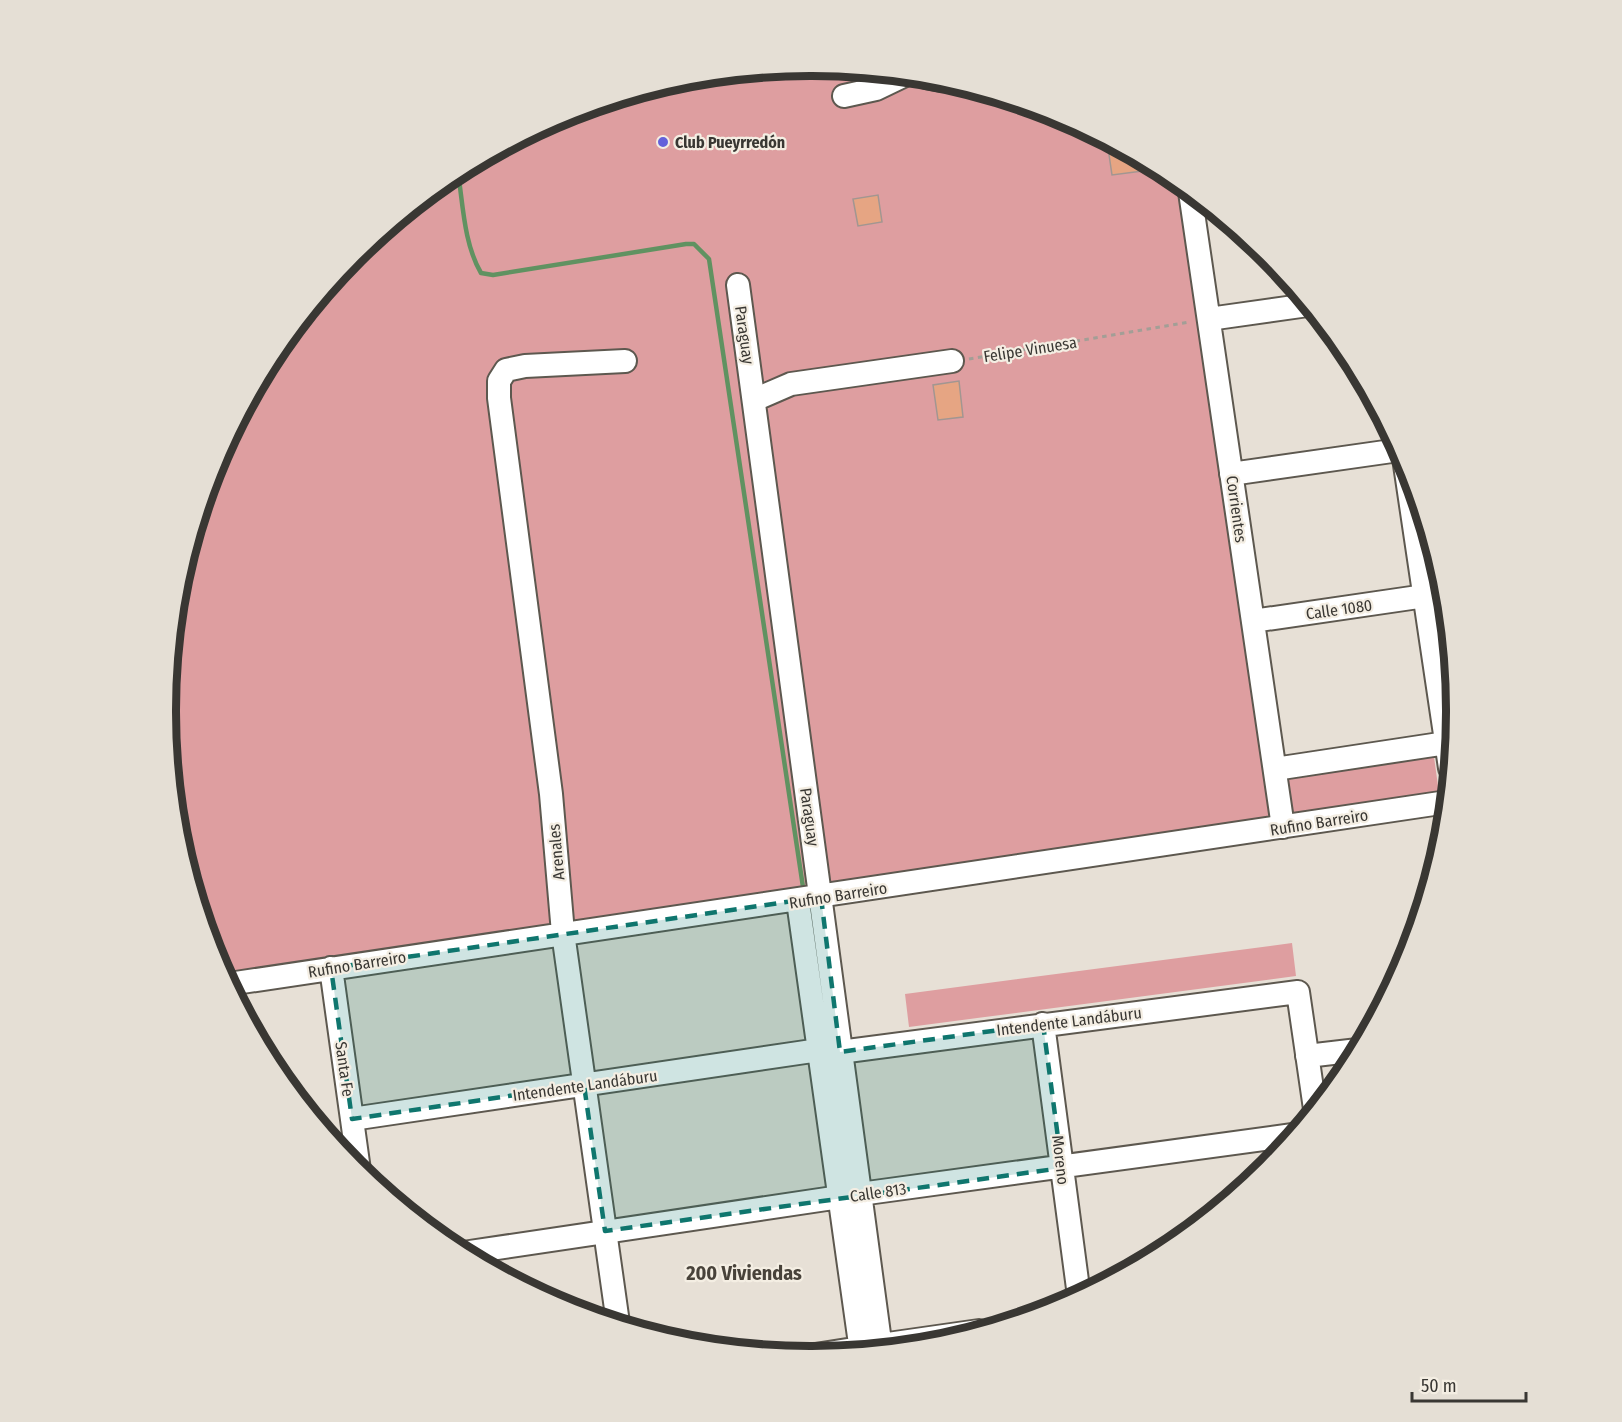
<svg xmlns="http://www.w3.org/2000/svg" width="1622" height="1422" viewBox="0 0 1622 1422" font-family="'Fira Sans Condensed',sans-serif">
  <rect width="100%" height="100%" fill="#e7e0d6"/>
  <path fill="#de9ea0" d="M811,66L937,78L1058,115L1170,175L1180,183L1272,821L820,889L317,959L225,976L215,958L178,836L166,711L178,585L215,464L275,352L355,255L453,175L564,115L686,78Z
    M1434,757L1439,793L1289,813L1284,777Z
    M1292,943L1296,976L909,1027L905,994Z"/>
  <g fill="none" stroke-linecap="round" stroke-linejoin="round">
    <path stroke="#609261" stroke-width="4.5" d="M458,172C463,205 464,244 481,273L493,275L686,244H694L709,259L803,887
      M1436,560L1453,680"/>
  </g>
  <path fill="#e6a583" stroke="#a29691" stroke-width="1.5" d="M1107,141L1158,169L1112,175Z
    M878,195L882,222L858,226L853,199Z
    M959,381L963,417L938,420L933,385Z"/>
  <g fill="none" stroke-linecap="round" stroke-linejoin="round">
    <defs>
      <path id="minor" d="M926,77L942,80
        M844,96L876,89L905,75
        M1190,192L1283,827
        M738,285L881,1349
        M1209,319L1308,305
        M754,400L791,384L952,361
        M1404,458L1450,768
        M1231,474L1399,450
        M1253,621L1425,596
        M1275,769L1453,742
        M798,901L861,1351
        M331,968L359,1170
        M229,984L1447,802
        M1043,1024L1079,1296
        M840,1052L1298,992L1315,1109
        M1307,1056L1358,1050
        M352,1119L819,1050
        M463,1253L860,1194L1293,1135
        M618,1323L563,933L551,794L499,398V381L506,370L525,366L625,361
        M881,1345L979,1331
        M809,1356L860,1348"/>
    </defs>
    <use href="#minor" stroke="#5d584f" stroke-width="26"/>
    <path stroke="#a39e96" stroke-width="3" stroke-dasharray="4.5 4.5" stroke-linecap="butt" d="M969,359L1190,322"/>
    <use href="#minor" stroke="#fff" stroke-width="22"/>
  </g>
  <path fill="#0f766e" fill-opacity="0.2" stroke="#0f766e" stroke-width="4.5" stroke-dasharray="12 8" stroke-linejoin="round" d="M821,897L840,1052L1043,1024L1062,1168L605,1231L584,1085L352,1119L331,968Z"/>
  <circle fill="#6461da" stroke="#f4eee3" stroke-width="2" cx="663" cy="142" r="6"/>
  <g text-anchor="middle" stroke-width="4.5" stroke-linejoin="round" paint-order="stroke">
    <g font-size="16" font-weight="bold" fill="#393733" stroke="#f4eee3" text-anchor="start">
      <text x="675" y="148">Club Pueyrredón</text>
    </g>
    <g font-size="16" fill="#393733" stroke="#f4eee3">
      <text transform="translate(745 335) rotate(82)" y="6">Paraguay</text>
      <text transform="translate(1030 349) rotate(-9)" y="6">Felipe Vinuesa</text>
      <text transform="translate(1237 509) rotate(82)" y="6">Corrientes</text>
      <text transform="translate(1339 609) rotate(-8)" y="6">Calle 1080</text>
      <text transform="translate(810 817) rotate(82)" y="6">Paraguay</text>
      <text transform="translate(1319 822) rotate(-9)" y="6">Rufino Barreiro</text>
      <text transform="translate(556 852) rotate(-95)" y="6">Arenales</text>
      <text transform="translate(838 895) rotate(-9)" y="6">Rufino Barreiro</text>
      <text transform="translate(357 964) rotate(-9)" y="6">Rufino Barreiro</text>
      <text transform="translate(1069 1021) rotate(-7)" y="6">Intendente Landáburu</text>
      <text transform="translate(345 1069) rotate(82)" y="6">Santa Fe</text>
      <text transform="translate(585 1085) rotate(-8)" y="6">Intendente Landáburu</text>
      <text transform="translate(1061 1160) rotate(83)" y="6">Moreno</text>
      <text transform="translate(878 1192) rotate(-8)" y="6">Calle 813</text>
    </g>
    <g font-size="20" font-weight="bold" fill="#48423a" stroke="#f4eee3">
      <text x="744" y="1280">200 Viviendas</text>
    </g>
  </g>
  <path d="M0 0H1622V1422H0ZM810 76H812A634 634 0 0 1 1446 710V712A634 634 0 0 1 812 1346H810A634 634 0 0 1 176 712V710A634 634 0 0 1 810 76Z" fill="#e5dfd5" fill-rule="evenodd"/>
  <path fill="none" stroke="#393733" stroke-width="8" d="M810 76H812A634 634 0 0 1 1446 710V712A634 634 0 0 1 812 1346H810A634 634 0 0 1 176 712V710A634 634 0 0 1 810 76Z"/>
  <path d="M1412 1392v9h114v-9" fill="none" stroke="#393733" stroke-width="3"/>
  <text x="1421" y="1392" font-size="18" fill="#393733" stroke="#f4eee3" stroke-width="4.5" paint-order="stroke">50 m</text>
</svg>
